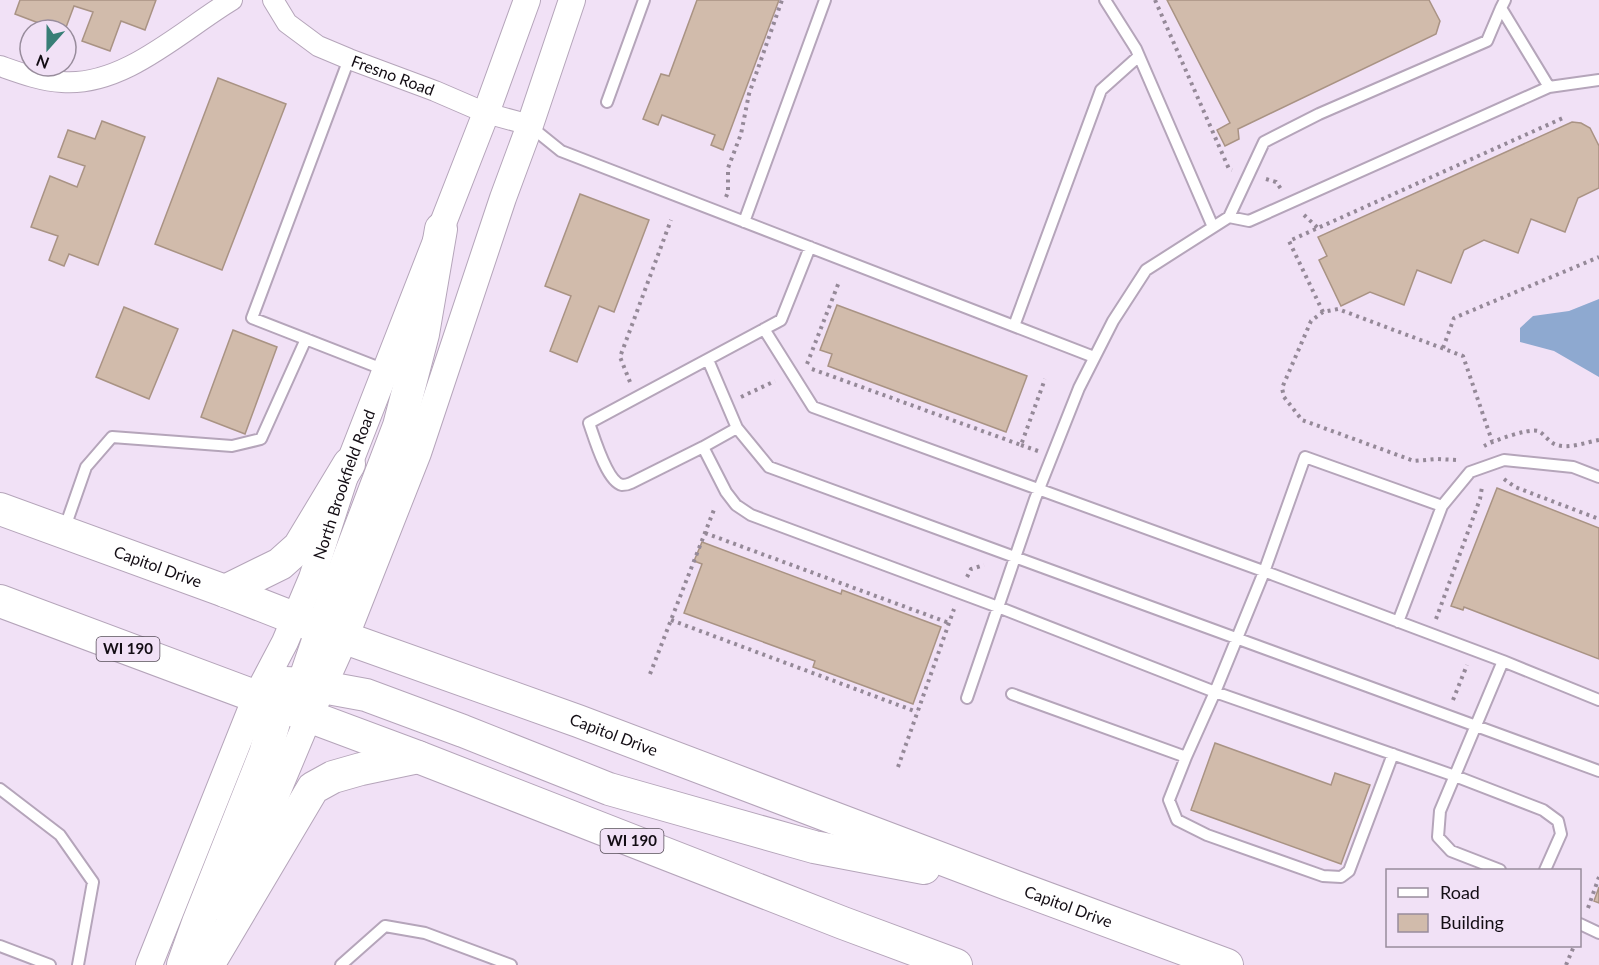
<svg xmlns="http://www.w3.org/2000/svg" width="1599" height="965" viewBox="0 0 1599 965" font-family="Lato,sans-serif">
  <rect width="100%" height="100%" fill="#f1e1f6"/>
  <path fill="#8ea9d0" d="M1599,299V377L1554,351L1520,342V328L1533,316L1569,311Z"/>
  <path fill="#d1bbab" stroke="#a99384" stroke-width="1.5" d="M20,0H156L145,30L121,21L110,51L82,41L93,12L74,6L65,30H57L15,14Z
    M697,0H779L723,150L711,145L715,135L662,115L658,125L643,119L661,74L669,76Z
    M1167,0H1429L1440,21L1436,34L1238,129L1239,139L1225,146L1217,130L1230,123Z
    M218,78L286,104L222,270L155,244Z
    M102,121L145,137L98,265L69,254L64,266L49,260L58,236L31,227L50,176L77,187L85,166L58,157L68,130L95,139Z
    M1572,122L1581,123L1590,128L1599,146V188L1578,198L1565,232L1531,219L1518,253L1484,240L1464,250L1451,283L1417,270L1404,305L1370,292L1341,306L1319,260L1327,256L1318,237Z
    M580,194L649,220L614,312L599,306L577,362L550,351L571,296L545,286Z
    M837,305L1027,376L1006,432L828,366L832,354L820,350Z
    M124,307L178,329L149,399L96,377Z
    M233,330L277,347L245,434L201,417Z
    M1497,488L1599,528V659L1464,607L1463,610L1451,606Z
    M702,542L841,594L842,590L941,627L913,704L813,667L815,661L684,613L702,564L694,561Z
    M1215,743L1331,785L1335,773L1370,785L1341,864L1191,810Z
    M1599,887V903L1594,901Z"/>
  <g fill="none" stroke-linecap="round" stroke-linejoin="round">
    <defs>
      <path id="service" d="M1105,0L1136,49L1213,227
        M1505,0L1501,8L1549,87L1599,80
        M349,59L252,318L385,370
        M607,102L644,0
        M530,126L561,151L1094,357
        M1229,217L1249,221L1549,87
        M744,222L825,0
        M1014,326L1101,90L1139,56
        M764,329L813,407L1274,575L1503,661L1599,700
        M708,360L737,428L769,467L1599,771
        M737,428L703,447L726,492L736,505L751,515L998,607L1215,692L1186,757L1012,694
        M703,447L631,483C629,484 624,485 622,485C607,482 594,437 589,423L781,320L810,247
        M1442,506L1470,472L1504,460L1573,467L1599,477
        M64,530L86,467L112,437L232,446L261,439L306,339
        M1398,622L1442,506L1305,457L1264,572L1215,692L1455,776L1543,810L1558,821L1561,834L1545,870
        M967,698L1035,499L1079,388L1113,321L1146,270L1229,217L1264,142L1319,114L1487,41L1501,8
        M1186,757L1169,800L1177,820L1207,835L1323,876L1341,877L1349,871L1393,754
        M0,789L60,835L93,882L78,965
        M1500,870L1451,851L1438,837L1440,811L1503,661
        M1580,924L1599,933
        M0,946L50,965
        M341,965L385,926L425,933L511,965"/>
      <g id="minor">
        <path id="s1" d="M273,0L287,23L318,46L349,59L435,91L486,113L530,125"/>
        <path d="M0,66C20,73 41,81 62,82C124,87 182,30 232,0"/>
      </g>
      <g id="tertiary">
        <path d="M227,912L309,716L323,687L345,638L418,453L503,198L530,125L572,0"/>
        <path id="s2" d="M149,965L256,697L285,642L312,578L349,464L486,113L527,0"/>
      </g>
      <g id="primary">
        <path id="s3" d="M0,509L225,591L345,638L578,721L1008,884L1227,965"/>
        <path d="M225,591L280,564L299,547L349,464"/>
        <path d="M0,601L418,757L843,923L956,965"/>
        <path d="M256,697L285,683L306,684L366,695L463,731L609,789L814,847L924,868"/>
        <path d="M306,704L303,694L307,673L322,629L399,426L423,334L441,229"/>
        <path d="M183,965L198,923L265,754L284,687"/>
        <path d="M208,965L313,788L333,777L361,769L418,757"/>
      </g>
    </defs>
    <use href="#service" stroke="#b5a5ba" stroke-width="14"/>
    <use href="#minor" stroke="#b5a5ba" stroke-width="22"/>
    <use href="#tertiary" stroke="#b5a5ba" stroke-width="28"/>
    <use href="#primary" stroke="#b5a5ba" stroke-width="34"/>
    <path stroke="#958998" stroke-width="4" stroke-dasharray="3 4.5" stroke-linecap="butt" d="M1155,0L1229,169L1232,170
      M1266,179L1276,182L1281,189
      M726,197L728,192V168L741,134L749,94L782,0
      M1304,215L1318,228
      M1323,312L1289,241L1563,118
      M1443,348L1454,318L1599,257
      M807,364L839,282
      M812,369L1021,445L1045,379
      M630,382L620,357L671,220
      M741,397L775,381
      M1021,445L1038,451
      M1484,446C1493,441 1528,428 1538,431C1545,434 1549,443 1557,445C1569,449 1587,442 1599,440
      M1456,460L1437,459L1414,461L1302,420L1284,397L1282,388L1311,321L1323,312L1338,309L1463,356L1492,441
      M1504,479L1515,487L1599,519
      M705,533L949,623
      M967,577L971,569L984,565
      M1436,619L1480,499L1482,487
      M671,620L917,712
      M650,674L715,507
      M1453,700L1467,665
      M898,767L954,609
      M1588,908L1599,877
      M1566,965L1574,946"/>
    <use href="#service" stroke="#fff" stroke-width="10"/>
    <use href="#minor" stroke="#fff" stroke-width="20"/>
    <use href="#tertiary" stroke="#fff" stroke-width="26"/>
    <use href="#primary" stroke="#fff" stroke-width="32"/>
  </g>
  <g text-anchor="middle" stroke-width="4.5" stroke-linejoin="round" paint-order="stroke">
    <g fill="#f1e1f6" stroke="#564d58" stroke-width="1.5">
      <rect x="96.5" y="637" width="63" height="24" rx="4.5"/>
      <rect x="600.5" y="829" width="63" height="24" rx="4.5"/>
    </g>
    <g font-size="15" font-weight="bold" fill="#130d14">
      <text x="128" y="654">WI 190</text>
      <text x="632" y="846">WI 190</text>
    </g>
    <g font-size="16" fill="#130d14" stroke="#f1e1f6">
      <text dy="6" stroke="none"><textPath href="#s1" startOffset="146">Fresno Road</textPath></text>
      <text dy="6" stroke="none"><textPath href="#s2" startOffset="519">North Brookfield Road</textPath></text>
      <text dy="6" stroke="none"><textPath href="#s3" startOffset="168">Capitol Drive</textPath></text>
      <text dy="6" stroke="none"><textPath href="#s3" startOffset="654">Capitol Drive</textPath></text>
      <text dy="6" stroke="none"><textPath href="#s3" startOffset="1140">Capitol Drive</textPath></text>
    </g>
  </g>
  <rect x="1386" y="869" width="195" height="78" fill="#f1e1f6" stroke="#988c9c" stroke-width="1.5"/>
  <rect x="1398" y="888" width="30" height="9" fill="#ffffff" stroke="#988c9c" stroke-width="1.5"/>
  <text x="1440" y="899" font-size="18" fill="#130d14">Road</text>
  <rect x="1398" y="914" width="30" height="18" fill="#d1bbab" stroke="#988c9c" stroke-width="1.5"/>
  <text x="1440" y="929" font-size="18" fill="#130d14">Building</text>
  <g transform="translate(48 48) rotate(201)"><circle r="28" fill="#f1e1f6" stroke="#988c9c" stroke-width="1.5"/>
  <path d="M0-4.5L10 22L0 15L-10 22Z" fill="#387e76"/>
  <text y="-9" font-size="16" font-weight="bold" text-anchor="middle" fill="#130d14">N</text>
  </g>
</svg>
